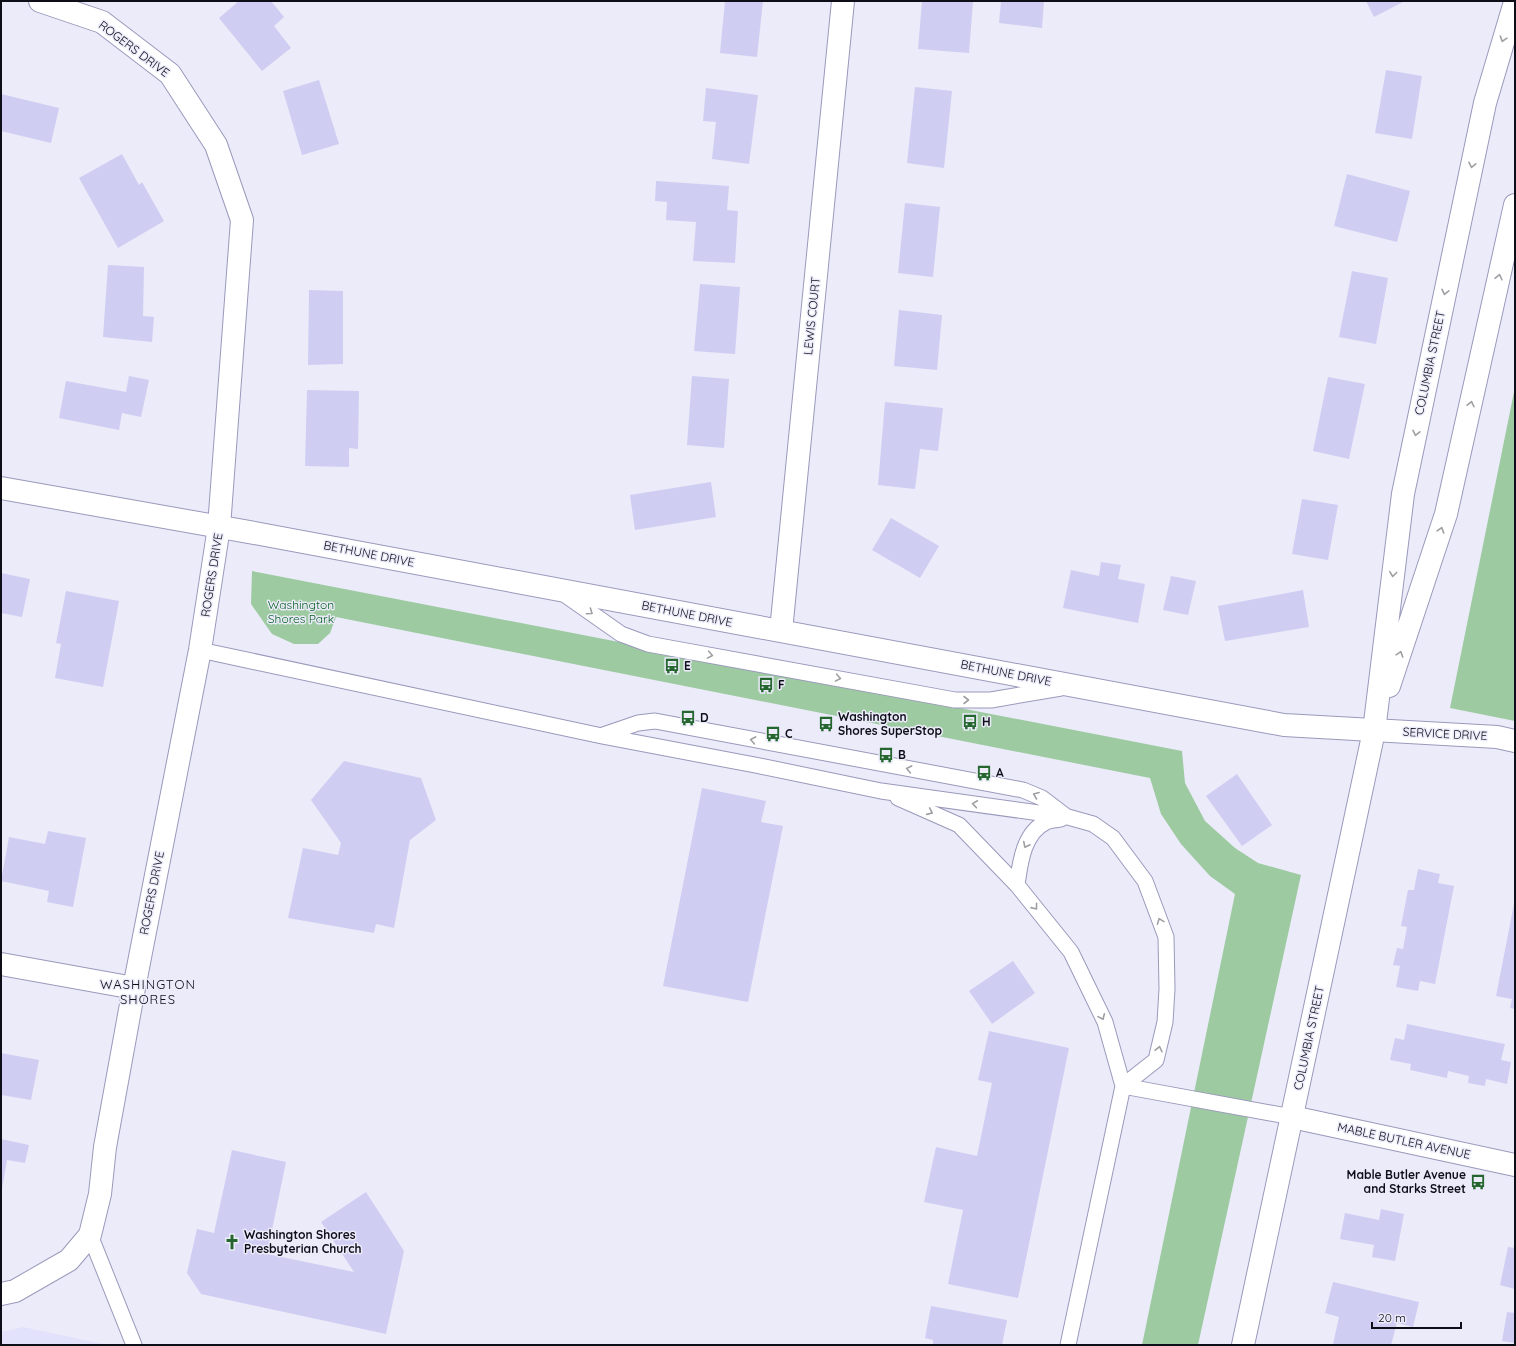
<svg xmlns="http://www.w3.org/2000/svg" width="1516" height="1346" viewBox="0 0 1516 1346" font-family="Quicksand,sans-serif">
  <rect width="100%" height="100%" fill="#ebebfa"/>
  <path fill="#e2e2fc" d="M23,1327L108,1345H1V1332Z"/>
  <path fill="#9dcaa0" d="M1515,387V721L1450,708Z
    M252,571L1182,751L1185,783L1205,821L1235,848L1258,863L1301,875L1198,1345H1142L1235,894L1210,876L1181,844L1161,814L1150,778L336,617L330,633L318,644H294L272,634L251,604Z"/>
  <path fill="#cfcef2" d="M239,1H271L284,17L274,26L291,48L262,71L219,18Z
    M725,1H763L757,57L720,53Z
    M922,1L973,2L969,53L918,49Z
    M1001,1H1044L1042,28L999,23Z
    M1366,1H1405L1374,17Z
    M1386,70L1422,76L1412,139L1375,133Z
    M319,80L339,144L302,155L283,91Z
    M915,87L952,91L944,168L907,163Z
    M706,88L758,95L749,164L712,159L716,122L703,121Z
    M1,94L59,108L51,143L1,131Z
    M122,154L139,185L142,182L164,221L118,248L79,178Z
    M1347,174L1410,191L1397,242L1334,226Z
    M656,181L729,186L727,210L738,211L735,263L693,261L696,222L666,220L667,202L655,201Z
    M905,203L940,207L933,277L898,273Z
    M108,265L144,267L143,316L154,317L152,342L103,337Z
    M1352,271L1388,278L1376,344L1339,337Z
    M700,284L740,287L735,354L694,351Z
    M309,290L343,291V364L308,365Z
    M899,310L942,315L937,370L894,366Z
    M129,376L149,380L141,417L122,413L119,430L59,418L66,381L126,392Z
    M692,376L729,379L724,448L687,445Z
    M1328,377L1365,384L1349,459L1313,451Z
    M307,390L359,391L358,449L349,448V467L305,466Z
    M885,402L943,408L938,451L920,449L915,489L878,485Z
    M711,482L716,517L635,530L630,495Z
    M1302,499L1338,505L1328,560L1292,554Z
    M891,518L939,546L920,578L872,550Z
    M1101,562L1121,565L1118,579L1145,584L1138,623L1063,608L1071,570L1099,576Z
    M1,573L30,579L22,617L1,613Z
    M1171,576L1196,581L1188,615L1163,610Z
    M1303,590L1309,627L1225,641L1218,606Z
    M66,591L119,601L103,687L55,678L61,644L56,643Z
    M344,761L421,778L436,820L410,840L394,928L376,924L374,933L288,918L303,848L338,855L341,843L311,800Z
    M1237,774L1272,825L1242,846L1206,796Z
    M702,788L766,801L761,822L783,826L748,1002L663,986Z
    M48,831L86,838L73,907L47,902L49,891L1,881L9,837L45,844Z
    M1418,869L1440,874L1438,883L1454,886L1435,984L1420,981L1418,991L1396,987L1400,966L1393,965L1397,948L1403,949L1407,927L1401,926L1408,890H1414Z
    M1514,904H1515V1009L1510,1008L1512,999L1496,996Z
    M1013,961L1035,993L992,1024L969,991Z
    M1407,1024L1505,1044L1501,1060L1511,1062L1507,1084L1486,1079L1485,1086L1468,1083L1469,1076L1448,1071L1447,1078L1410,1070L1411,1064L1390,1060L1395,1038L1404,1040Z
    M989,1031L1069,1048L1018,1298L948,1284L963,1210L924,1202L936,1147L977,1156L992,1083L978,1080Z
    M1,1053L39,1060L31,1100L1,1095Z
    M1,1139L29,1145L25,1163L7,1160L2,1189Z
    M232,1150L286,1162L267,1254L354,1272L321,1222L366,1192L404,1251L386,1334L201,1294L187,1273L197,1229L214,1233Z
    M1381,1209L1404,1214L1395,1261L1372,1257L1374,1245L1340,1239L1345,1213L1379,1220Z
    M1508,1247L1515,1248V1289L1500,1285Z
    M1333,1282L1419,1302L1413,1327L1397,1323L1391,1345H1339L1333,1344L1339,1317L1325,1313Z
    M931,1306L1007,1320L1002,1345H933V1340L925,1338Z
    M1507,1312L1515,1313V1343L1502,1341Z"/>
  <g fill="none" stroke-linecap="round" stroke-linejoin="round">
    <defs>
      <path id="lane" d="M564,594L621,634L648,644L955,700H991L1061,688
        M200,650L602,736L755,765L881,791L1068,817L1093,824L1113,838L1145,881L1166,937L1167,989L1165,1022L1156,1060L1123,1086
        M603,735L638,723L655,721L1023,790L1042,798L1067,817
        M898,798L959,825L1017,885L1071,952L1105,1022L1123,1086L1068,1345
        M1017,885C1020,864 1023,833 1046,822C1050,820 1056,820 1061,819
        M1123,1086L1292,1117
        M90,1235L134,1345"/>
      <path id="street" d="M1,488L260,534L1284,725L1497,737L1515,741
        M781,631L843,1
        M1,964L134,988
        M1292,1117L1515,1165
        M1,1294L15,1291L69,1260L90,1235L100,1194L105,1147L134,988L200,650L219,527L242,220L216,145L170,74L102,22L40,1"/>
      <path id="secondary" d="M1389,686L1446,514L1515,205
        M1243,1345L1374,731L1403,494L1485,103L1515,2"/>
    </defs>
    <use href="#lane" stroke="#9a99bb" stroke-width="17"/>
    <use href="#street" stroke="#9a99bb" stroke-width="24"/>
    <use href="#secondary" stroke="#9a99bb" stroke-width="24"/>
    <use href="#lane" stroke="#fff" stroke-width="15"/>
    <use href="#street" stroke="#fff" stroke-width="22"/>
    <use href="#secondary" stroke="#fff" stroke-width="22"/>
  </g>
  <defs><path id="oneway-chevron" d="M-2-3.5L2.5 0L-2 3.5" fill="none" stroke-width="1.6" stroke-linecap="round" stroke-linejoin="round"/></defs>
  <g stroke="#9f9fa3">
    <use href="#oneway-chevron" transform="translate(1503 39) rotate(107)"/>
    <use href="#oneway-chevron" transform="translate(1472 165) rotate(102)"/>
    <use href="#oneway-chevron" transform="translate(1499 277) rotate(-77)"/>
    <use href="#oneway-chevron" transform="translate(1445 292) rotate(102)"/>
    <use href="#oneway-chevron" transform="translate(1471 404) rotate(-77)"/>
    <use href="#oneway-chevron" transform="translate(1416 433) rotate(102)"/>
    <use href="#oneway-chevron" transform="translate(1441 530) rotate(-72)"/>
    <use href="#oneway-chevron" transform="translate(1393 574) rotate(97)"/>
    <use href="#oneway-chevron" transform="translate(590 612) rotate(35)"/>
    <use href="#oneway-chevron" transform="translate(1400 654) rotate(-72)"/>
    <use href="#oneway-chevron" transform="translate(710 655) rotate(10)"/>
    <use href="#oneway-chevron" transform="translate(838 678) rotate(10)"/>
    <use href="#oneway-chevron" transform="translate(966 700)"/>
    <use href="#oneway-chevron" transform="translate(753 740) rotate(-169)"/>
    <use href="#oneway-chevron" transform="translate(909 769) rotate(-169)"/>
    <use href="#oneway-chevron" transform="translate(1036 795) rotate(-159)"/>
    <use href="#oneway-chevron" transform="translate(975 804) rotate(-172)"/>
    <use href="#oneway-chevron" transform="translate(930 812) rotate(24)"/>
    <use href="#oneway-chevron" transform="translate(1026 845) rotate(117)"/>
    <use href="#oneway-chevron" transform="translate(1035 907) rotate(51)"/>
    <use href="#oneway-chevron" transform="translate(1160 921) rotate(-111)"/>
    <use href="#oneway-chevron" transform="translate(1102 1017) rotate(66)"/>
    <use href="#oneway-chevron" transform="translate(1159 1049) rotate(-77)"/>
  </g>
  <defs>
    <symbol id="bus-bare" viewBox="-9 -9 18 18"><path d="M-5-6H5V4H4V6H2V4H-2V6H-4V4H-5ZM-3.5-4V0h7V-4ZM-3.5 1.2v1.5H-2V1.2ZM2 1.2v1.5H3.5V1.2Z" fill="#25662f" stroke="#ebebfa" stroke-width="2.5" paint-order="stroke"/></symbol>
    <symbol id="church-bare" viewBox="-9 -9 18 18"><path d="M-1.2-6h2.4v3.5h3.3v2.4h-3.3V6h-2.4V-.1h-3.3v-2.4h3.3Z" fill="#25662f" stroke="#ebebfa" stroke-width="2.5" paint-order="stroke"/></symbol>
  </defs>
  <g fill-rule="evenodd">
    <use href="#bus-bare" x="661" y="655" width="22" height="22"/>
    <use href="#bus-bare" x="755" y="674" width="22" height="22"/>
    <use href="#bus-bare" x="677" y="707" width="22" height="22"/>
    <use href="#bus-bare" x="959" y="711" width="22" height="22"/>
    <use href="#bus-bare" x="815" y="713" width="22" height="22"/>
    <use href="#bus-bare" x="762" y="723" width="22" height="22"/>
    <use href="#bus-bare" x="875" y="744" width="22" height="22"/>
    <use href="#bus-bare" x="973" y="762" width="22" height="22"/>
    <use href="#bus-bare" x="1467" y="1171" width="22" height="22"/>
    <use href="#church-bare" x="221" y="1231" width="22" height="22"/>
  </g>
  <g text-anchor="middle" stroke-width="3" stroke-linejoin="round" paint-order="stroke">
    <g font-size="12" fill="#0e0e19" stroke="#ebebfa">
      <text transform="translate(134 49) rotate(37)" y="4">ROGERS DRIVE</text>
      <text transform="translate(812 316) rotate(-84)" y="4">LEWIS COURT</text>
      <text transform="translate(1430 363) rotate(-78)" y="4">COLUMBIA STREET</text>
      <text transform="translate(369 554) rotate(11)" y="4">BETHUNE DRIVE</text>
      <text transform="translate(212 575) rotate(-81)" y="4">ROGERS DRIVE</text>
      <text transform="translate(687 614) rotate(11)" y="4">BETHUNE DRIVE</text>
      <text transform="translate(1006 673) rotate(11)" y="4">BETHUNE DRIVE</text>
      <text transform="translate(1445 734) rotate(3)" y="4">SERVICE DRIVE</text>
      <text transform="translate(152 893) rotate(-79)" y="4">ROGERS DRIVE</text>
      <text transform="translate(1309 1038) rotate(-78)" y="4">COLUMBIA STREET</text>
      <text transform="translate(1404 1141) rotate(12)" y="4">MABLE BUTLER AVENUE</text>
    </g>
    <g font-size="12" fill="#035d1d" stroke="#ebebfa">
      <text x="301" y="609">Washington<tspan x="301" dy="14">Shores Park</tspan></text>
    </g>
    <g font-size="12" font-weight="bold" fill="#0e0e19" stroke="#ebebfa" text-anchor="start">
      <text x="684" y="670">E</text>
      <text x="778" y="689">F</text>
      <text x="838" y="721">Washington<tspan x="838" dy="14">Shores SuperStop</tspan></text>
      <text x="700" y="722">D</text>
      <text x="982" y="726">H</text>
      <text x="785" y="738">C</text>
      <text x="898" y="759">B</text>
      <text x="996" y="777">A</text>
      <text x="1466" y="1179" text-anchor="end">Mable Butler Avenue<tspan x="1466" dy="14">and Starks Street</tspan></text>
      <text x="244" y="1239">Washington Shores<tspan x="244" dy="14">Presbyterian Church</tspan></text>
    </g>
    <g font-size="13" letter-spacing="1" fill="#0e0e19" stroke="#ebebfa">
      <text x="148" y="989">WASHINGTON<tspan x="148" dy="15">SHORES</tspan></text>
    </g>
  </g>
  <rect width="1516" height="1346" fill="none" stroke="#0e0e19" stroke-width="4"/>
  <path d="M1372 1322v6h89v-6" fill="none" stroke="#0e0e19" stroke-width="2"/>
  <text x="1378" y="1322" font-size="12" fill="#0e0e19" stroke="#ebebfa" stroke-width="3" paint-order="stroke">20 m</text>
</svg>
